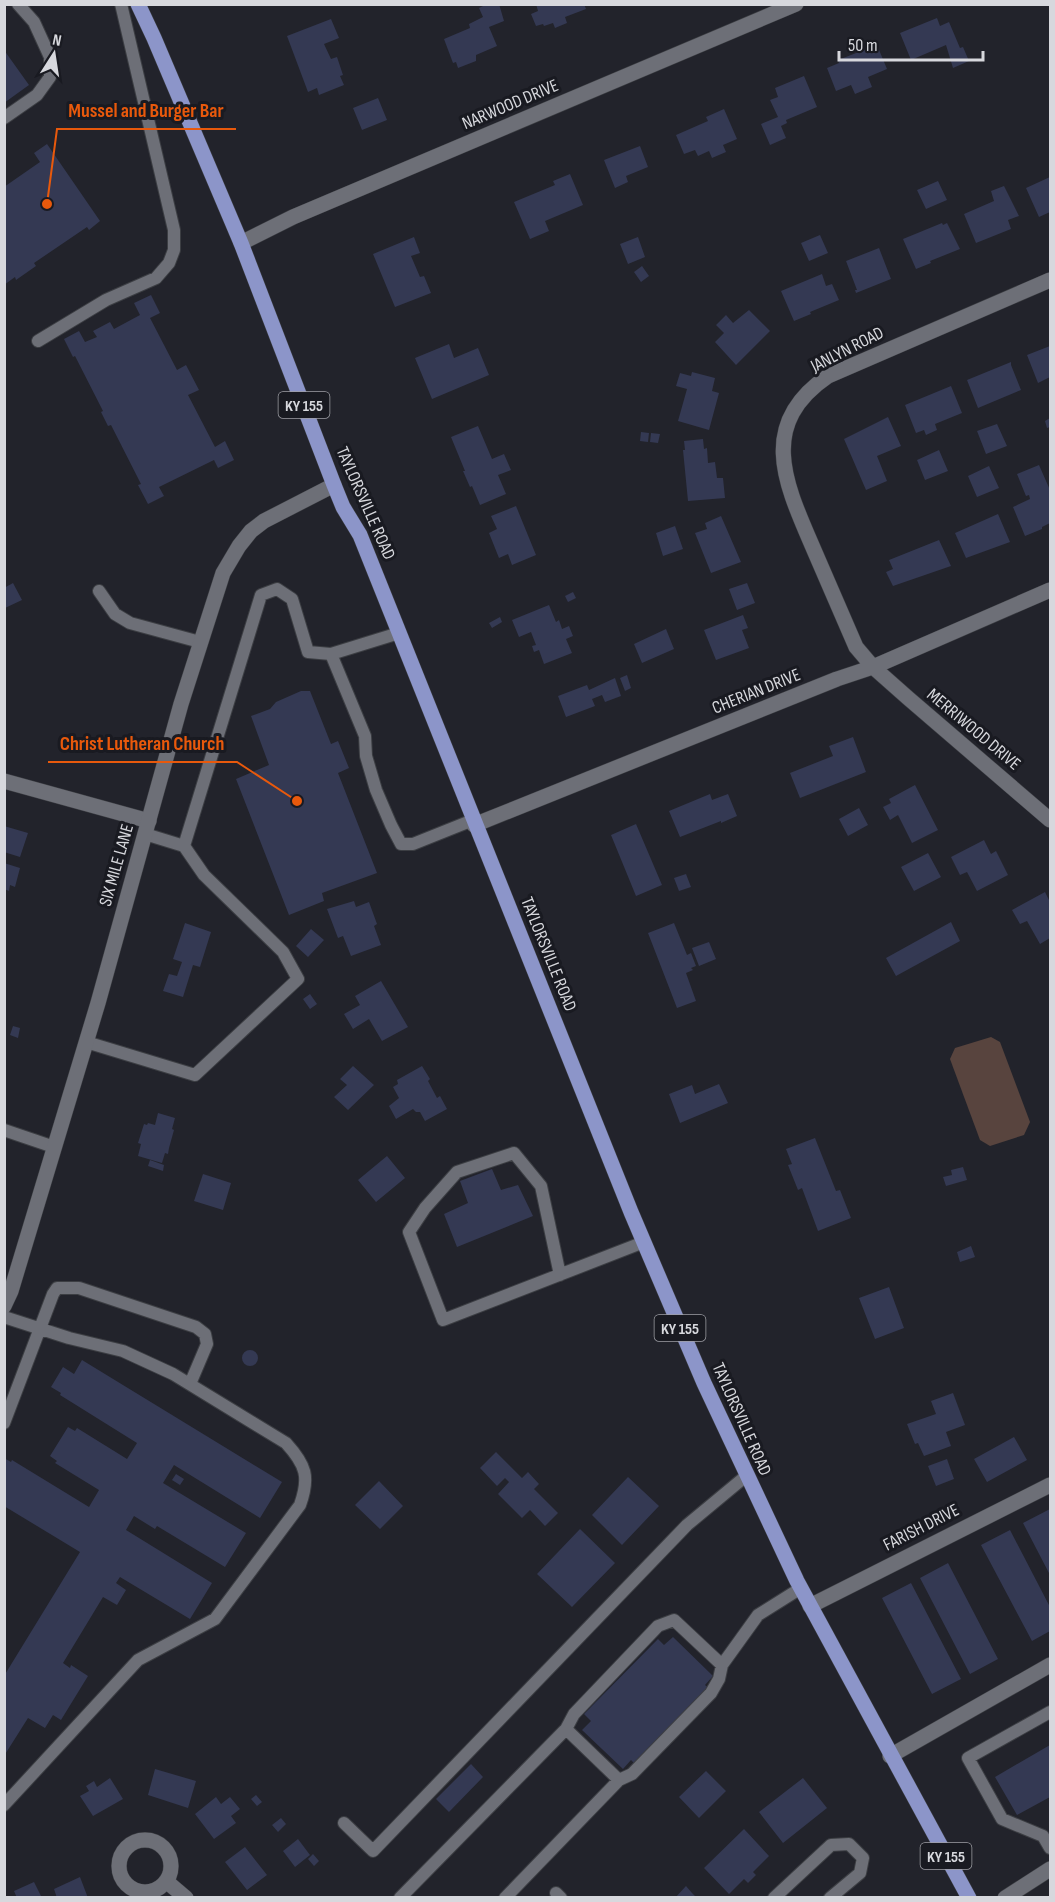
<svg xmlns="http://www.w3.org/2000/svg" width="1055" height="1902" viewBox="0 0 1055 1902" font-family="'Sofia Sans Condensed',sans-serif">
  <rect width="100%" height="100%" fill="#22232b"/>
  <path fill="#58443e" d="M991,1037L1000,1042L1030,1122L1024,1135L990,1146L980,1140L950,1059L955,1048Z"/>
  <path fill="#343953" d="M487,4H499L504,21L489,27L497,46L476,55V61L458,68L456,62L453,63L444,39L470,28L469,24L483,17L479,8Z
    M536,4H584L586,9L565,17L567,23L555,28L553,23L544,26L543,24L536,26L531,14L538,11Z
    M937,18L940,26L949,22L960,48L963,47L969,61L953,68L946,45L911,60L900,33Z
    M331,19L339,38L324,44L331,59L337,57L343,75L340,76L344,85L319,95L317,88L308,92L287,36Z
    M877,45L887,69L868,77L872,87L855,94L851,85L836,91L827,68L839,63L838,60Z
    M4,50L29,85L4,103Z
    M804,76L817,107L786,120L787,123L781,126L786,138L770,145L761,124L778,117L770,100L778,97L775,88Z
    M378,98L387,120L362,130L353,108Z
    M724,109L737,139L723,145L726,152L712,158L709,151L698,156L695,150L684,154L676,135L708,121L706,117Z
    M47,144L100,221L89,230L87,227L34,263L36,266L16,280L15,277L4,285V187L40,162L34,153Z
    M640,146L648,167L626,176L628,182L615,188L604,160Z
    M570,174L583,205L545,221L549,231L530,239L514,202L555,185L553,181Z
    M1050,177V212L1039,217L1026,188Z
    M938,181L947,200L926,209L917,190Z
    M1004,186L1019,216L1008,220L1011,229L976,243L964,214L994,201L991,191Z
    M942,223L943,225L947,223L960,249L930,261L931,263L916,269L903,239Z
    M820,235L828,253L809,261L801,243Z
    M414,237L420,253L411,256L420,277L424,276L431,293L395,307L373,254Z
    M638,237L645,257L628,264L620,244Z
    M879,248L891,279L856,293L855,290H857L846,261Z
    M642,266L649,276L641,282L634,272Z
    M822,274L826,286L832,284L839,300L810,312L811,314L794,321L781,291Z
    M151,295L160,313L150,318L177,370L186,365L199,390L188,395L215,447L225,441L234,460L218,468L214,460L159,487L164,496L148,504L138,485L141,484L111,425L108,426L101,412L103,411L75,356L73,357L64,339L79,331L85,342L97,337L93,331L110,322L114,329L140,315L134,303Z
    M749,310L770,331L736,365L715,342L724,333L716,325L726,315L733,323Z
    M449,344L454,358L478,348L489,375L432,399L415,358Z
    M1050,346V377L1038,383L1027,355Z
    M1011,362V365L1021,390L978,408L967,380Z
    M692,372L715,378L712,391L719,393L709,430L678,421L687,389L676,386L680,373L691,376Z
    M951,386L962,413L935,424L937,430L926,435L924,430L916,433L905,405Z
    M888,417L901,446L877,456L887,481L866,490L844,439Z
    M1050,418V427L1047,428L1045,421Z
    M997,424L1007,446L986,454L977,431Z
    M478,426L492,459L504,454L511,470L498,475L506,494L480,505L472,486L470,487L463,471H465L451,437Z
    M641,432L649,433L648,442L640,441Z
    M651,433L660,434L658,443L650,442Z
    M703,439L704,449L707,448L708,463L715,462L717,478H723L725,498L688,501L683,450H685L684,441Z
    M939,450L948,471L925,480L917,460Z
    M1039,465L1050,490V523L1042,527V529L1025,536L1013,507L1030,499L1029,495L1026,496L1017,474Z
    M989,466L999,488L977,497L968,476Z
    M516,506L536,555L512,565L508,554L499,558L489,533L497,529L491,516Z
    M998,514L1010,542L966,558L955,533Z
    M721,516L741,562L711,573L695,533L707,529L705,523Z
    M675,526L683,549L663,556L656,533Z
    M939,540L951,566L893,586L886,572L893,569L889,560Z
    M13,583L22,600L5,608L4,588Z
    M747,583L755,603L737,610L729,589Z
    M573,592L576,598L568,602L565,596Z
    M549,605L556,622L559,620L562,629L569,626L573,636L566,639L572,653L544,664L539,650L534,652L532,646L536,645L531,632L519,637L512,620Z
    M743,615L748,628L742,630L749,648L716,660L704,630Z
    M500,617L502,622L492,628L489,623Z
    M666,629L674,649L642,663L634,644Z
    M627,675L631,688L625,691L620,678Z
    M615,678L621,696L605,702L602,695L592,699L595,706L566,717L558,696L587,685L589,690Z
    M301,691H310L331,744L338,741L349,768L338,773L377,873L322,893L324,901L289,915L236,779L269,765L251,716L270,709L276,702Z
    M853,737L866,772L800,798L790,773L833,756L829,746Z
    M915,785L938,830L912,843L898,815L890,820L883,807L891,803L889,799Z
    M710,794L712,800L728,794L737,816L721,823V821L680,837L669,811Z
    M859,808L868,825L848,836L839,819Z
    M636,824L662,885L636,896L611,835Z
    M4,826L28,833L20,857L4,852Z
    M984,840L991,854L996,851L1008,875L977,891L967,872L960,875L951,857Z
    M928,853L941,877L914,891L901,867Z
    M4,863L20,868L15,887L10,885L9,891L4,889Z
    M686,874L691,887L679,891L674,878Z
    M1045,892L1050,902V938L1040,944L1027,921L1020,924L1012,910Z
    M354,901L356,907L369,902L377,924L374,926L381,945L351,956L343,936L338,938L327,909Z
    M951,922L960,941L896,976L886,958Z
    M185,923L211,932L200,967L193,965L183,997L163,991L169,974L177,976L182,962L173,959Z
    M674,923L687,955L691,953L696,966L691,968L693,970L686,973L696,1001L677,1008L648,933Z
    M311,929L324,940L308,957L296,946Z
    M709,942L716,959L699,966L692,948Z
    M381,981L408,1027L382,1041L369,1019L353,1029L344,1014L360,1005L355,996Z
    M310,994L317,1004L310,1009L303,999Z
    M13,1026L20,1028L18,1038L10,1035Z
    M353,1066L374,1085L348,1110L334,1097L347,1085L340,1079Z
    M422,1066L430,1079L428,1081L437,1098L440,1096L447,1109L425,1121L420,1112H416L413,1109L396,1119L389,1106L399,1098L393,1087L398,1084L397,1080Z
    M719,1084L728,1103L680,1123L669,1094L692,1085L695,1094Z
    M158,1113L175,1118L172,1129L174,1130L169,1148L168,1154L165,1153L162,1163L138,1156L141,1144L138,1143L144,1124L147,1125L148,1123L155,1125Z
    M815,1138L836,1191L840,1190L851,1218L818,1231L802,1188L798,1190L788,1165L792,1164L786,1149Z
    M387,1156L405,1178L376,1202L358,1180Z
    M150,1160L164,1165L163,1171L148,1166Z
    M963,1167L967,1180L946,1186L943,1177L952,1175L951,1170Z
    M492,1169L501,1190L518,1185L533,1216L457,1247L444,1214L468,1203L460,1181Z
    M203,1174L231,1183L223,1210L194,1201Z
    M971,1246L975,1257L960,1262L957,1252Z
    M889,1287L904,1328L875,1339L859,1298Z
    M242 1358a8 8 0 1 1 16 0a8 8 0 1 1-16 0Z
    M82,1360L282,1482L260,1518L174,1465L163,1483L246,1533L225,1567L157,1526L155,1529L134,1516L126,1530L212,1583L190,1619L120,1577L116,1583L126,1590L117,1605L103,1597L63,1663L70,1668L71,1665L88,1676L61,1720L53,1715L45,1728L28,1718L4,1756V1676L80,1552L4,1506V1458L11,1462L12,1460L89,1507L99,1490L55,1463L57,1461L50,1456L68,1427L75,1431L77,1428L127,1459L137,1443L60,1395L61,1393L51,1387L63,1367L74,1374Z
    M953,1393L965,1425L946,1432L951,1446L924,1456L918,1443L915,1444L907,1424L936,1414L931,1401Z
    M1014,1437L1027,1460L987,1482L974,1459Z
    M496,1452L522,1478L528,1472L539,1484L534,1489L558,1513L545,1526L530,1510L522,1518L498,1494L509,1482L505,1478L497,1486L480,1468Z
    M947,1459L954,1479L936,1486L928,1466Z
    M176,1474L184,1479L180,1485L172,1480Z
    M628,1477L659,1506L622,1545L592,1515Z
    M379,1481L403,1506L380,1529L355,1505Z
    M1050,1509V1575L1023,1523Z
    M580,1529L615,1563L572,1607L537,1574Z
    M1010,1530L1050,1607V1631L1032,1641L981,1545Z
    M948,1563L998,1659L970,1674L920,1578Z
    M911,1583L961,1679L932,1694L882,1598Z
    M673,1637L713,1676L705,1685L712,1691L638,1767L631,1760L623,1769L582,1730L591,1721L584,1714L658,1639L664,1645Z
    M1050,1745V1797L1017,1815L995,1777Z
    M471,1764L483,1777L449,1812L436,1799Z
    M155,1769L196,1781L188,1808L148,1795Z
    M706,1771L726,1791L699,1818L679,1797Z
    M110,1778L123,1799L93,1816L80,1796L89,1791L86,1786L94,1781L97,1787Z
    M803,1778L827,1808L783,1843L759,1812Z
    M256,1795L262,1802L257,1806L251,1799Z
    M216,1797L221,1804L230,1797L240,1809L231,1816L236,1823L214,1839L195,1814Z
    M281,1818L286,1824L278,1832L272,1825Z
    M744,1829L769,1856L753,1872L756,1875L748,1883L744,1879L729,1894L704,1868Z
    M298,1839L310,1855L295,1867L283,1851Z
    M245,1847L267,1875L247,1890L225,1862Z
    M313,1854L319,1861L314,1866L308,1859Z
    M80,1877L88,1898H57L54,1889Z
    M34,1882L42,1898H17L14,1891Z
    M686,1886L692,1893L697,1898H675Z"/>
  <g fill="none" stroke-linecap="round" stroke-linejoin="round">
    <defs>
      <path id="service" d="M4,118L37,95L50,77V57L34,22L18,4
        M38,341L106,300L156,278L169,263L174,250V230L121,4
        M99,591L115,614L130,623L200,642
        M331,654L365,736L366,756L376,790L391,825L401,844H413L473,820
        M184,846L261,595L277,589L292,599L308,652L331,654L399,633
        M86,1042L195,1075L298,979L283,952L204,875L184,846L145,834
        M4,1130L54,1147
        M560,1275L541,1186L514,1153L457,1172L425,1208L409,1232L443,1320L644,1242
        M4,1317L69,1338L123,1351L173,1374L286,1443C306,1465 310,1477 300,1505L215,1619L138,1660L4,1805
        M4,1423L53,1294L57,1288H79L196,1327L205,1334L207,1344L190,1384
        M1050,1712L968,1758L1002,1819L1043,1836L1050,1848
        M566,1729L619,1780
        M344,1823L373,1851L687,1525L746,1476
        M556,1893L561,1898
        M400,1898L566,1729L574,1714L658,1626L674,1620L722,1665
        M505,1898L619,1780L632,1774L711,1693L719,1679L722,1665L758,1615L801,1588
        M774,1898L831,1845L849,1844L863,1858L860,1873L830,1898"/>
      <path id="minor" d="M241,243L293,217L796,4
        M1050,280L828,376C756,425 786,485 814,550C828,582 842,615 856,647L873,667L908,698L1050,820
        M4,781L149,821
        M474,825L837,679L873,667L1050,590
        M810,1606L1050,1485
        M890,1756L1050,1665
        M119 1866a26 26 0 1 1 52 0a26 26 0 1 1-52 0Z
        M166,1881L186,1898
        M1005,1898L1050,1869"/>
      <path id="tertiary" d="M4,1306L11,1291L98,1003L181,704L223,573L239,546L251,531L264,521L334,485"/>
      <path id="primary" d="M138,4L154,38L241,243L334,485L343,507L360,535L631,1212L704,1383L797,1581L969,1898"/>
    </defs>
    <use href="#service" stroke="#3c3e43" stroke-width="14"/>
    <use href="#minor" stroke="#3c3e43" stroke-width="16"/>
    <use href="#tertiary" stroke="#3c3e43" stroke-width="16"/>
    <use href="#primary" stroke="#3c3e43" stroke-width="16"/>
    <use href="#service" stroke="#6d6f77" stroke-width="12"/>
    <use href="#minor" stroke="#6d6f77" stroke-width="15"/>
    <use href="#tertiary" stroke="#6d6f77" stroke-width="15"/>
    <use href="#primary" stroke="#8c95c9" stroke-width="15"/>
  </g>
  <g text-anchor="middle" stroke-width="6" stroke-linejoin="round" paint-order="stroke">
    <g fill="#191a21" stroke="#9e9fa5" stroke-width="1.5">
      <rect x="278.5" y="392" width="51" height="26" rx="4.5"/>
      <rect x="654.5" y="1315" width="51" height="26" rx="4.5"/>
      <rect x="920.5" y="1843" width="51" height="26" rx="4.5"/>
    </g>
    <g font-size="16" font-weight="bold" fill="#d7d8dd">
      <text x="304" y="411">KY 155</text>
      <text x="680" y="1334">KY 155</text>
      <text x="946" y="1862">KY 155</text>
    </g>
    <g font-size="18" fill="#d7d8dd" stroke="#191a21">
      <text transform="translate(510 104) rotate(-23)" y="6">NARWOOD DRIVE</text>
      <text transform="translate(847 349) rotate(-27)" y="6">JANLYN ROAD</text>
      <text transform="translate(366 503) rotate(66)" y="6">TAYLORSVILLE ROAD</text>
      <text transform="translate(756 691) rotate(-22)" y="6">CHERIAN DRIVE</text>
      <text transform="translate(974 729) rotate(40)" y="6">MERRIWOOD DRIVE</text>
      <text transform="translate(116 865) rotate(-74)" y="6">SIX MILE LANE</text>
      <text transform="translate(549 954) rotate(68)" y="6">TAYLORSVILLE ROAD</text>
      <text transform="translate(742 1419) rotate(66)" y="6">TAYLORSVILLE ROAD</text>
      <text transform="translate(921 1527) rotate(-27)" y="6">FARISH DRIVE</text>
    </g>
  </g>
  <path fill="none" stroke="#e8590c" stroke-width="2" d="M47 204L57 129H236M297 801L237 762H48"/>
  <g fill="#e8590c" stroke="#191a21" stroke-width="2">
    <circle cx="47" cy="204" r="6"/>
    <circle cx="297" cy="801" r="6"/>
  </g>
  <g font-size="20" text-anchor="middle" font-weight="bold" fill="#e8590c" stroke="#191a21" stroke-width="6" stroke-linejoin="round" paint-order="stroke">
    <text x="146" y="117">Mussel and Burger Bar</text>
    <text x="142" y="750">Christ Lutheran Church</text>
  </g>
  <rect width="1055" height="1902" fill="none" stroke="#d7d8dd" stroke-width="12"/>
  <g transform="translate(54 54) rotate(12)" stroke="#191a21" stroke-width="4.5" paint-order="stroke">
  <path d="M0-4.5L10 22L0 15L-10 22Z" fill="#d7d8dd"/>
  <text y="-9" font-size="16" font-weight="bold" text-anchor="middle" fill="#d7d8dd">N</text>
  </g>
  <path d="M839 51v9h144v-9" fill="none" stroke="#d7d8dd" stroke-width="3"/>
  <text x="848" y="51" font-size="18" fill="#d7d8dd" stroke="#191a21" stroke-width="4.5" paint-order="stroke">50 m</text>
</svg>
